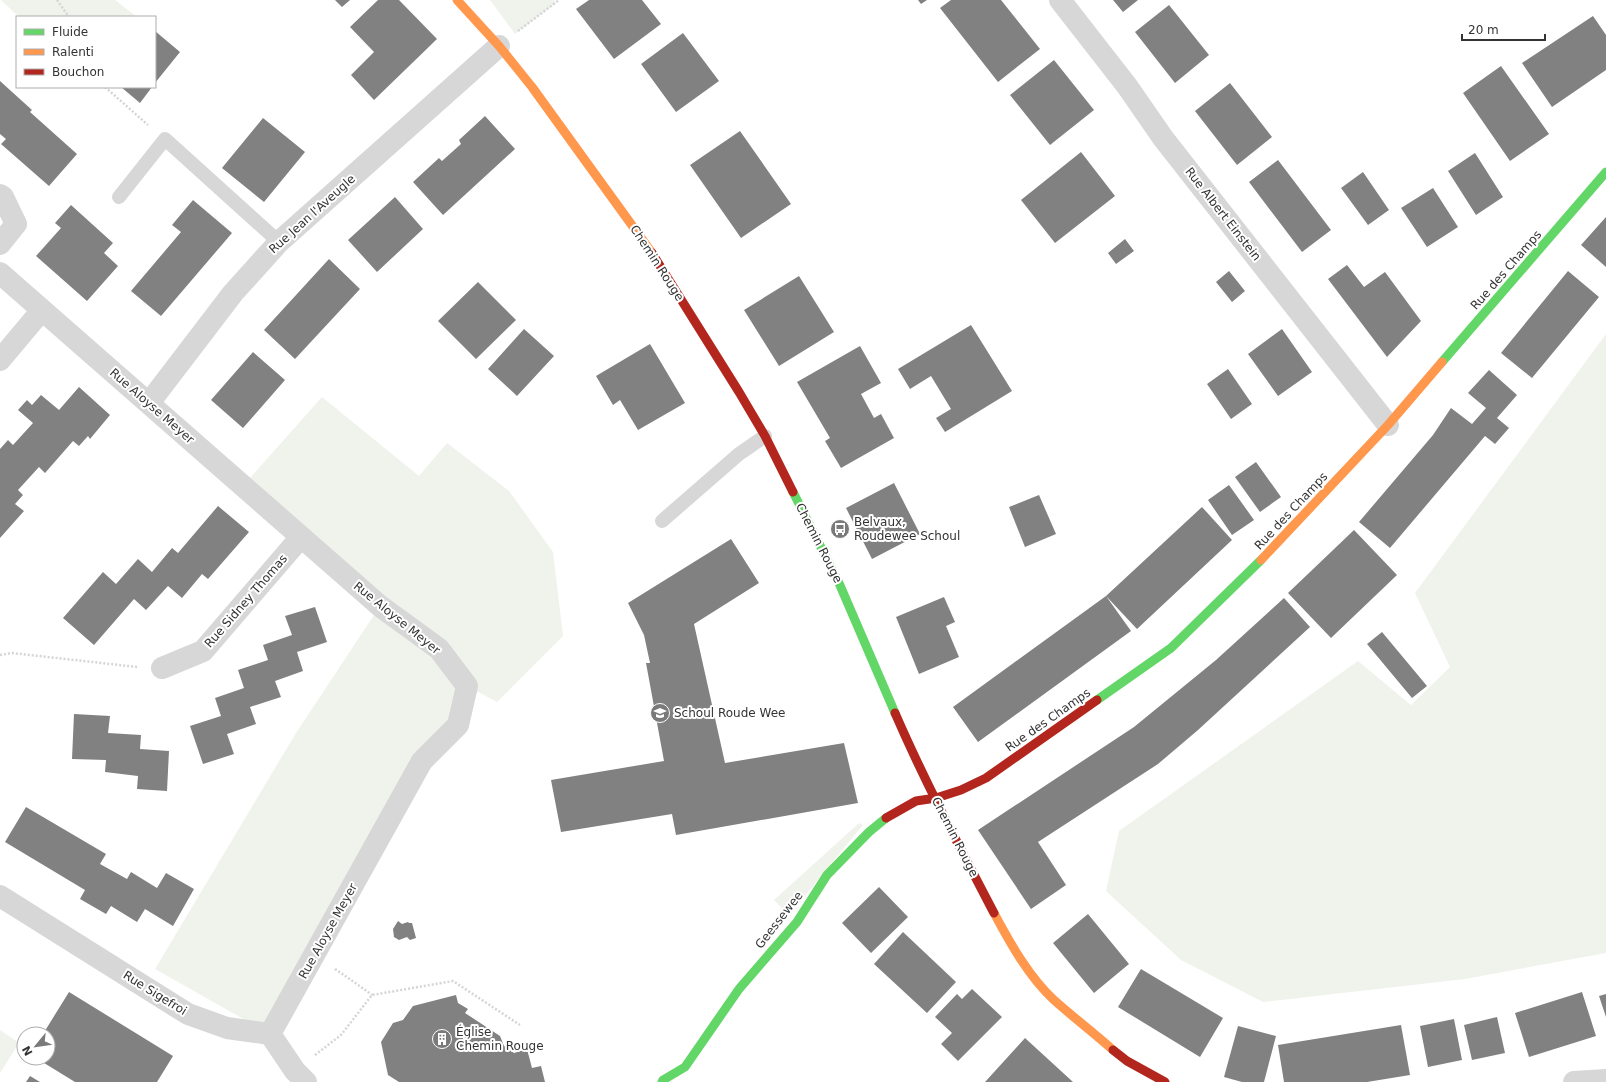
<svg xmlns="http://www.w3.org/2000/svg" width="1606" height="1082" viewBox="0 0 1606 1082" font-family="'DejaVu Sans',sans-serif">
  <rect width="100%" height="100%" fill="#fff"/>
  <path fill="#f0f3ec" d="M1,0H115L137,17H19Z
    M490,0H554L556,3L515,34Z
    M1606,334V953L1465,979L1263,1002L1181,960L1106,891L1119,831L1358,661L1411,705L1450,667L1415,593Z
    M322,397L419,476L447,443L509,491L553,552L563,636L497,702L467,686L458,725L422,761L270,1034L155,969L296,733L380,606L243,486Z
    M859,823L863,825L789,915L774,900Z
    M0,1030L19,1043L0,1073Z"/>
  <path fill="#818181" d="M335,0H350L342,7Z
    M378,0H399L437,39L374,100L351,75L374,52L350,27Z
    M589,0H642L661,24L614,59L576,9Z
    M918,0H927L921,4Z
    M951,0H1001L1040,49L998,82L940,8Z
    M1113,0H1138L1123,12Z
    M1169,5L1209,55L1175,83L1135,32Z
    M1593,16L1606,35V70L1552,107L1522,63Z
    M155,31L180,52L155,83Z
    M683,33L719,81L676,112L641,64Z
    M1054,60L1094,110L1050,145L1010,95Z
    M1501,66L1549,134L1510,161L1463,93Z
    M0,81L32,110L30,112L77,154L49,186L1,144L6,139L0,134Z
    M1230,83L1272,137L1237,165L1195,111Z
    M121,87H152L140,103Z
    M485,116L515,149L443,215L413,182L439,158L442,161L452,152L461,144L459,140Z
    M263,118L305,152L264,202L222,168Z
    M740,131L791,204L741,238L690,165Z
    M1081,152L1115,196L1055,243L1021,200Z
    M1475,153L1503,197L1476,215L1448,171Z
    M1278,160L1331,230L1302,252L1249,182Z
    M1363,172L1389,210L1368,225L1341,188Z
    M1433,188L1458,227L1427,247L1401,208Z
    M395,197L423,229L377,272L348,240Z
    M193,200L232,233L161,316L131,291L181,232L172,225Z
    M71,205L113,243L104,253L118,266L87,301L36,256L61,228L55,223Z
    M1606,217V267L1581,245Z
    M1125,239L1134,251L1116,264L1108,253Z
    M329,259L360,289L295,359L264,330Z
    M1347,265L1364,287L1385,272L1421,321L1387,357L1328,279Z
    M1229,271L1245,291L1232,302L1216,282Z
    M1568,271L1599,297L1532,378L1501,353Z
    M799,276L834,332L779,366L744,310Z
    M478,282L516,320L476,359L438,321Z
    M971,325L1012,391L945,432L936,418L951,409L931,376L910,389L898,369Z
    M524,329L554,356L517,396L488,369Z
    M1282,329L1312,372L1278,396L1248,354Z
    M650,344L685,403L638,430L620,400L613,405L596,376Z
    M860,346L881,383L861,394L874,418L881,414L894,438L841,468L825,441L830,438L797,382Z
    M253,352L285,380L243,428L211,400Z
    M1228,369L1252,404L1231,419L1207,384Z
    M1489,370L1517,395L1497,418L1509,428L1495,444L1485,436L1390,548L1359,522L1433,435L1451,408L1472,424L1486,408L1468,393Z
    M79,387L110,415L90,439L88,436L79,446L73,441L45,473L39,467L18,490L23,495L15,504L24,511L0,538V449L8,440L13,445L33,423L18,410L27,400L32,405L41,395L59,410Z
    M1256,462L1281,497L1260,512L1235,477Z
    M894,483L920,534L872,559L846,508Z
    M1229,485L1254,520L1232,535L1208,500Z
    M1039,495L1056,534L1025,547L1009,507Z
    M218,506L249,532L208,579L202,574L182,598L168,586L146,610L134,599L94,645L63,618L103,572L116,584L138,559L152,572L172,548L178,553Z
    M1202,507L1232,540L1137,629L1106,596L1131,631L978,742L953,707L1106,596Z
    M1354,530L1397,575L1331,638L1288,593Z
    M731,539L759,583L694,624L725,763L844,743L858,803L676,835L672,814L561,832L551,780L664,761L646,663H650L644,635L628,603Z
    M944,597L955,622L946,626L959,657L919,674L896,617Z
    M1284,598L1310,627L1198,730L1158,764L1038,842L1066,885L1031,909L978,830L1134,727L1216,660Z
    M315,607L327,642L297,652L303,671L275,681L281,697L250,707L256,724L227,734L234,754L203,764L190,726L221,716L215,698L244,688L238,670L268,660L263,645L292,635L285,616Z
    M1382,632L1427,686L1412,698L1367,644Z
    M74,714L110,716L108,733L141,735L140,749L169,751L167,791L137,789L138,776L105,772L106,760L72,759Z
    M26,807L106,854L100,864L127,879L131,872L157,888L166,873L194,889L173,926L145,909L137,922L111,906L106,914L80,899L85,890L5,842Z
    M879,887L908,917L871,953L842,923Z
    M1088,914L1129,964L1094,993L1053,943Z
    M398,921L402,924L408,922L409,923H412L416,938L410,940L407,937L399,940L394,937L393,929Z
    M903,932L956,982L927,1013L874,964Z
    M1141,969L1223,1018L1200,1057L1118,1007Z
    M972,989L1002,1017L958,1061L941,1044L952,1033L935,1017L957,994L962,999Z
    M69,992L173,1056L157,1082H75L36,1058H48V1034H43Z
    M1582,992L1596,1036L1529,1057L1515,1013Z
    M1606,994V1017L1599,996Z
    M456,995L458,1003L468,1009L465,1013L500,1036L504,1046L514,1053L527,1049L532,1068L541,1066L545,1082H399L388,1075L381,1042L393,1023L403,1020L413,1006Z
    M1497,1017L1505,1053L1472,1060L1464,1025Z
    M1454,1019L1462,1060L1428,1067L1420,1026Z
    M1401,1025L1410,1075L1367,1082H1284L1278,1045Z
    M1238,1026L1276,1036L1264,1082H1242L1224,1077Z
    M1025,1038L1073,1082H985Z
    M30,1076L40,1082H26Z"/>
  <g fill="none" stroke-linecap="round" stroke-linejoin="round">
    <path stroke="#d5d5d5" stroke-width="2.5" stroke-dasharray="2 2" stroke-linecap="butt" d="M57,0L69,17
      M518,31L559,0
      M105,87L148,125
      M0,655L12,653L137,667
      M335,969L354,982L372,995
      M315,1055L341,1035L372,995L453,981L520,1025"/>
    <path stroke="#d7d7d7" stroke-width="14" d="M119,197L165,139L279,242
      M662,521L739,454L765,436"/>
    <path stroke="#d7d7d7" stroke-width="22" d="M1060,0L1127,86L1163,138L1388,425
      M0,195L3,197L16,224L0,244
      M0,273L380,606L439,649L467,686L458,725L422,761L270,1034
      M0,360L42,310
      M149,403L233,293L279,242L499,46
      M162,668L203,651L301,537
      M0,896L188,1014L227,1028L270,1034L295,1071L306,1082
      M1574,1082L1606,1080"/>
    <path stroke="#63d668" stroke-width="9" d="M1442,362L1606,172
      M793,492L839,583L895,713
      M1097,700L1171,648L1261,560
      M662,1082L663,1080L685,1067L739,989L797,922L827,875L869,832L886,818"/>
    <path stroke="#ff974d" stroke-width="9" d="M457,0L499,46L532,87L652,253
      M1261,560L1388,425L1442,362
      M994,913C1010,943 1029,977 1054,1000C1073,1017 1094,1033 1113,1050"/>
    <path stroke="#b3261e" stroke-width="9" d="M652,253L739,392L765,436L793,492
      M895,713C925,782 960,848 994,913
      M886,818L916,801L936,798L961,790L986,778L1097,700
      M1113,1050L1127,1061L1165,1082"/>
  </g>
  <defs>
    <symbol id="bus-disc" viewBox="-11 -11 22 22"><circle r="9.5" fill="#7a7a7a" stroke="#fff"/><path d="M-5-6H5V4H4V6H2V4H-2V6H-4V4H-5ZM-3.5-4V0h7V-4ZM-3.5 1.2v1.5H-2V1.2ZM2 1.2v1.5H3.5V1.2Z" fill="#fff"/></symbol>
    <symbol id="school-disc" viewBox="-11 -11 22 22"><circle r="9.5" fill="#7a7a7a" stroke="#fff"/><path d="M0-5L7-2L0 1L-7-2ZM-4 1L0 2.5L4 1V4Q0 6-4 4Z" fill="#fff"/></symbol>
    <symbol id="building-disc" viewBox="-11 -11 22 22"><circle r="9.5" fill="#7a7a7a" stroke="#fff"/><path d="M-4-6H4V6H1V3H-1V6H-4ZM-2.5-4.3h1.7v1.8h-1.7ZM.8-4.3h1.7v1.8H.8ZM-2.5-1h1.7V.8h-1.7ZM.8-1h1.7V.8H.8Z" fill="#fff"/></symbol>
  </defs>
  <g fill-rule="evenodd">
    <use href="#bus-disc" x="829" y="518" width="22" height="22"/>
    <use href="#school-disc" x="649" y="702" width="22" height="22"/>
    <use href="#building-disc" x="431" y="1028" width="22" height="22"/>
  </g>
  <g text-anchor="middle" stroke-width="4" stroke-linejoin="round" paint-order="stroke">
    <g font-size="12" fill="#333" stroke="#fff">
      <text transform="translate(312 214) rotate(-42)" y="4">Rue Jean l'Aveugle</text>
      <text transform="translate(1223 214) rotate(52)" y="4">Rue Albert Einstein</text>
      <text transform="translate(657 263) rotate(57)" y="4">Chemin Rouge</text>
      <text transform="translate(1506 270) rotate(-49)" y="4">Rue des Champs</text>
      <text transform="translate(152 406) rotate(41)" y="4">Rue Aloyse Meyer</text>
      <text transform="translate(1291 511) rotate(-47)" y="4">Rue des Champs</text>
      <text transform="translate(819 543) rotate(63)" y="4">Chemin Rouge</text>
      <text transform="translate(246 601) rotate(-49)" y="4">Rue Sidney Thomas</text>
      <text transform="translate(397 618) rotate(39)" y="4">Rue Aloyse Meyer</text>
      <text transform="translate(1048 720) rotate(-35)" y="4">Rue des Champs</text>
      <text transform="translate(955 837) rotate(63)" y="4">Chemin Rouge</text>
      <text transform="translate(779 920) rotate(-52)" y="4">Geessewee</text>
      <text transform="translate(328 931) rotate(-61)" y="4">Rue Aloyse Meyer</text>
      <text transform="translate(155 993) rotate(32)" y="4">Rue Sigefroi</text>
    </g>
    <g font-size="12" fill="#333" stroke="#fff" text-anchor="start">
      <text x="854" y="526">Belvaux,<tspan x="854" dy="14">Roudewee Schoul</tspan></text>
      <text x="674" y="717">Schoul Roude Wee</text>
      <text x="456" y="1036">Église<tspan x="456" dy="14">Chemin Rouge</tspan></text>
    </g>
  </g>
  <rect x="16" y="16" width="140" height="72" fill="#ffffff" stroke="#adadad"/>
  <rect x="24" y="29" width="20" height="6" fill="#63d668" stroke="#adadad"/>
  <text x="52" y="36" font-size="12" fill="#333333">Fluide</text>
  <rect x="24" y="49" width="20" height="6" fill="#ff974d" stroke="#adadad"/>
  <text x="52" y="56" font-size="12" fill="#333333">Ralenti</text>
  <rect x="24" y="69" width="20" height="6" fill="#b3261e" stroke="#adadad"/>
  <text x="52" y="76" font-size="12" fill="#333333">Bouchon</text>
  <g transform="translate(36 1046) rotate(241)"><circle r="19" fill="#ffffff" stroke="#adadad"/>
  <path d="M0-3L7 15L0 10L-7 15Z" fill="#7a7a7a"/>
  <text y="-6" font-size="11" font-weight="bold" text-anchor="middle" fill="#333333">N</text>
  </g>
  <path d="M1462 34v6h83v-6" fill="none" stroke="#333333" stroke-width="2"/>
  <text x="1468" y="34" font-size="12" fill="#333333" stroke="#ffffff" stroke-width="3" paint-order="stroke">20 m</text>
</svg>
